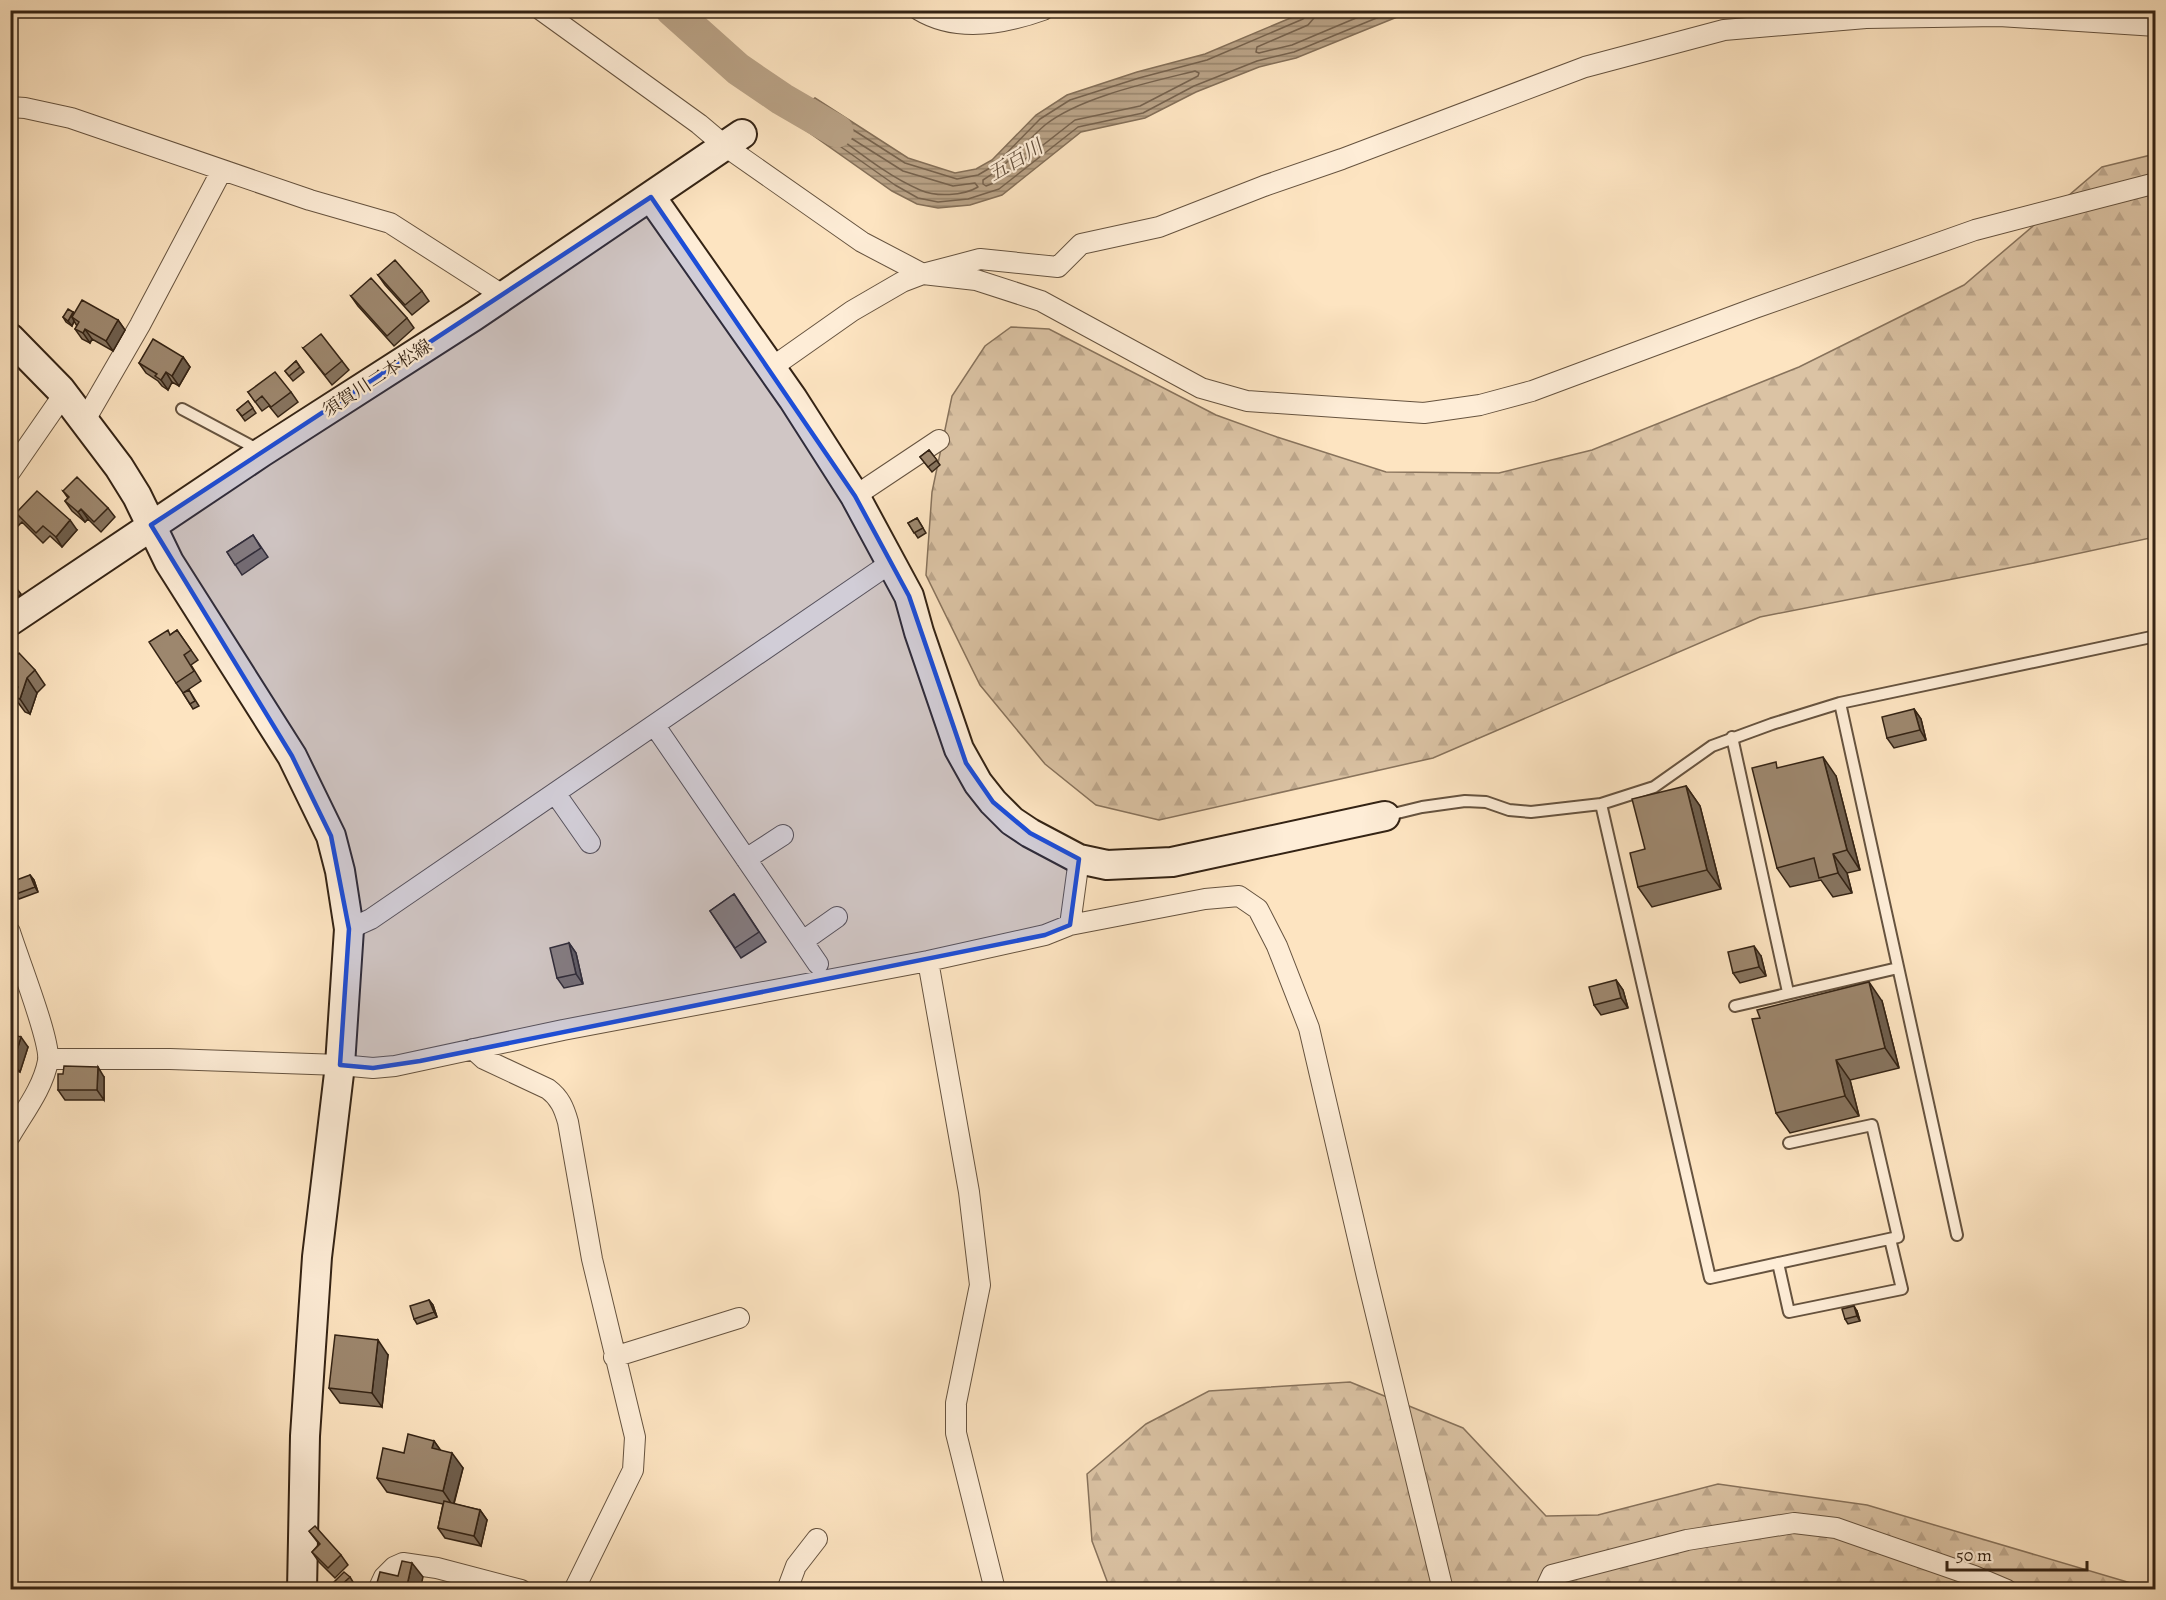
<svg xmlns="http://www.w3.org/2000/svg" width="2166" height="1600" viewBox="0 0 2166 1600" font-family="Alegreya,'Noto Serif JP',serif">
  <defs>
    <pattern id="forest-firs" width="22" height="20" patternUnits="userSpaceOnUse" patternTransform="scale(1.5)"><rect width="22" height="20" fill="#dbc3a4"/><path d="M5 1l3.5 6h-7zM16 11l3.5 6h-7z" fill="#bda78c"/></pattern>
    <pattern id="water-rules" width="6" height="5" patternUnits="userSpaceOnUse" patternTransform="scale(1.5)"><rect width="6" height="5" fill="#b9a286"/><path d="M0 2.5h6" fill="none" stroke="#97846c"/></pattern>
  </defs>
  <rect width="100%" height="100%" fill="#fde4c1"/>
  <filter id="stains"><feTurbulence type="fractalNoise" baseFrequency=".00333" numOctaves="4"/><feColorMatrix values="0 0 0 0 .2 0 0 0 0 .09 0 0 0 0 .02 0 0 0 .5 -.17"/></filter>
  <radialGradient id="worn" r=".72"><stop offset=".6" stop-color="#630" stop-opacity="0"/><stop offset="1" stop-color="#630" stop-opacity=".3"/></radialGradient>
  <path fill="url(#forest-firs)" stroke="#88735c" stroke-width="1.5" d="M2155,154V537L2034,563L1760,617L1433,758L1159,820L1096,805L1045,764L980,685L926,575L932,492L952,396L985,346L1011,327L1049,329L1216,415L1277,437L1386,472L1499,473L1592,450L1799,367L1964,285L2102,167Z
    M1350,1382L1463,1428L1546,1516L1598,1515L1718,1484L1867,1505L2151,1589H1110L1092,1541L1087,1474L1146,1424L1209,1391Z"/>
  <path fill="url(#water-rules)" stroke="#846f58" stroke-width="1.5" d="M1307,11H1412L1296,58L1259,67L1196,92L1145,118L1081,132L1002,195L970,205L938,208L917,204L892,191L787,117L815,98L908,158L955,173L976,169L992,160L1036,115L1067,95L1137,72L1205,54Z"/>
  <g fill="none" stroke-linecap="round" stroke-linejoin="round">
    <path stroke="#76624d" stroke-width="1.5" d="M1307,10V15L1303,19L1207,60L1139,78L1070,100L1040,119L995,165L978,175L957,179L905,163L816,106L801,115L800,118L895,185L918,198L938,202L968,199L999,189L1078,127L1143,113L1194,86L1257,61L1294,52L1396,10
      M1315,10L1314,18L1308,25L1257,47L1256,52L1259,53L1292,45L1375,10
      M1195,71L1199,73L1198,76L1140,106L1075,120L996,182L986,186L983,184V180C1009,165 1023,144 1045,125C1080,97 1151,82 1195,71Z
      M824,121L903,171L953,186L975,183L978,187C963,196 936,197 920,190C885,175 854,148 823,126L822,124Z"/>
    <path stroke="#b9a286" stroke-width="33" d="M672,10L738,69L782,99L837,131"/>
    <defs>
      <path id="lane" d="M182,409L259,450
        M1840,703L1957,1235
        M1732,737L1788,992
        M1601,804L1710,1278L1898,1237L1872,1125L1789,1143
        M1385,816L1422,807L1465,801L1486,802L1509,810L1531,812L1601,804L1654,787L1712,746L1772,724L1840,703L2156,636
        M1735,1006L1898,968
        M1778,1263L1789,1312L1902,1289L1890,1239"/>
      <path id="street" d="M541,10L699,124L725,146L862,242L923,274L980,259L1058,267L1081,244L1159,227L1264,186L1342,159L1585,67L1724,30L1866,18L1999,16L2156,26
        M919,10C957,33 1004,24 1043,10
        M10,107L25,108L71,118L310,200L390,223L504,296
        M771,368L852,311L902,282L923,274L976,280L1041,301L1201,388L1247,401L1424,413L1480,405L1532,391L1755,308L1975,230L2156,183
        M85,420L140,325L222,170
        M10,472L64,394
        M855,496L939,440
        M655,726L818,964
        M555,793L590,843
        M746,859L783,835
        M1070,925L1079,859
        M349,929L371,919L892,562
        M10,932C18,958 51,1041 48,1061C43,1088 24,1112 10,1136
        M803,941L837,917
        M928,961L969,1192L980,1285L956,1403V1433L995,1590
        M473,1049L484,1059L548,1089C560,1098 564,1108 568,1122L592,1259L635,1437L633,1470L574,1590
        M48,1059H170L340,1065L373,1068L395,1066L563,1030L928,961L1045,935L1070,925L1205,899L1239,896L1258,909L1277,946L1309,1028L1367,1277L1443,1590
        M614,1357L739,1318
        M378,1590L384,1577L394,1567L403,1563L437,1568L521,1590
        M787,1590L796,1566L817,1539
        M1545,1590L1552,1575L1687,1540L1794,1523L1836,1528L1974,1576L2007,1590"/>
      <path id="secondary" d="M651,197L793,399L855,496L909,596L919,632L959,749L978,783L993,802L1012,821L1030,833L1079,859L1107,865L1172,862L1385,816
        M10,338L60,389L119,467L137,496L169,562L292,756L331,836L340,871L349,929L340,1065L317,1257L305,1436L302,1590
        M10,621L262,452L474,316L742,134"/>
    </defs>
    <use href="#lane" stroke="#66533f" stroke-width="14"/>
    <use href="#street" stroke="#66533f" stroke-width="22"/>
    <use href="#secondary" stroke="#342314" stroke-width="32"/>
    <use href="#lane" stroke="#feedd7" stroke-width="10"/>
    <use href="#street" stroke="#feedd7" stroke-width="20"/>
    <use href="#secondary" stroke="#feedd7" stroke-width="28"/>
  </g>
  <path fill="#87745f" stroke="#342314" stroke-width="1.5" d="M378,275L422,291L429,301L412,315L385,285Z
    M351,296L407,318L414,328L394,346L358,306Z
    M73,312L74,313L118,320L125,330L113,351L92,339L90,343L82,339L75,329L77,326L74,321L72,326L66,322L63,317Z
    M303,348L342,361L349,370L332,385Z
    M183,357L190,367L179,386L172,382L168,390L162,386L158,381L146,373L139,363Z
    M296,361L304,372L293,381L285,371Z
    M248,392H291L298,402L278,417L269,406L262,411Z
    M248,401L256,413L245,421L237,410Z
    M929,450L940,465L932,472L920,457Z
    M63,491L108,508L115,517L101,532L88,519L85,522L72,511L65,501L68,498Z
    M10,505L17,512L77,530L62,547L50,536L43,543L22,522L10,534Z
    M917,518L926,533L918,538L908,523Z
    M253,535L268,557L242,575L227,552Z
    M10,580L21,594L10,604Z
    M177,630L198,660L191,665L201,681L183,693L176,683L171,634Z
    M10,655L14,658L35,670L45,685L37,693L30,714L25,712L14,697L16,690L13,687L10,689Z
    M189,690L199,706L193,709L183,693Z
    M1914,709L1921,719L1926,740L1894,748L1887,738Z
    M1779,768L1836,776L1860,870L1847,873L1852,893L1833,897L1821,880L1790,887L1777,868Z
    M1686,786L1700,806L1721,889L1652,907L1638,887L1645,849Z
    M30,875L34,880L38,892L19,899L16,894Z
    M734,894L766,942L741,958L710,911Z
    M569,943L576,953L583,984L564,988L557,978Z
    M1761,956L1766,976L1740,983L1733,973Z
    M1616,980L1623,990L1628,1008L1601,1015L1594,1005Z
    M1882,1001L1899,1068L1850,1080L1859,1116L1790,1133L1776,1113Z
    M10,1034L28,1047L20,1072L10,1070Z
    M104,1077V1100H65L58,1090Z
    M429,1300L433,1305L437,1317L417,1324L414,1319Z
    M1857,1311L1860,1321L1848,1324L1845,1319Z
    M388,1355L382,1407L340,1403L329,1388Z
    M434,1441L440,1450L463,1468L454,1504L480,1510L487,1520L481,1546L445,1538L438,1528L443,1504L387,1492L377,1478L404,1453Z
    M309,1531L341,1555L348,1565L335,1578L319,1562L312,1552L319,1544Z
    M350,1577L353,1582L345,1590H317Z"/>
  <path fill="#6e5e4d" stroke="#342314" stroke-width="1.5" d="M73,312L77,317H72L74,321L72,326L68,321Z
    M118,320L125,330L113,351L106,341Z
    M85,329L92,339L90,343L83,333Z
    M183,357L190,367L179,386L172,376Z
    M166,372L172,382L168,390L161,380Z
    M10,432L16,440L10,450Z
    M81,509L88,519L85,522L78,512Z
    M70,520L77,530L62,547L56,537Z
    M27,678L37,693L30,714L20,699Z
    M1914,709L1921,719L1926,740L1920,730Z
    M1823,757L1836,776L1860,870L1847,850Z
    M1686,786L1700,806L1721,889L1707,870Z
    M1833,854L1847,873L1852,893L1838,873Z
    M30,875L34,880L38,892L35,887Z
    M569,943L576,953L583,984L576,974Z
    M1754,946L1761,956L1766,976L1759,967Z
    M1616,980L1623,990L1628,1008L1621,998Z
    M1869,982L1882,1001L1899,1068L1885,1048Z
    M21,1037L28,1047L20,1072L13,1063Z
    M1836,1060L1850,1080L1859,1116L1845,1096Z
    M98,1067L104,1077V1100L97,1090Z
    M429,1300L433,1305L437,1317L434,1312Z
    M1854,1306L1857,1311L1860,1321L1857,1316Z
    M378,1340L388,1355L382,1407L372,1393Z
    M434,1441L444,1455L432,1448Z
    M452,1453L463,1468L453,1506L443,1491Z
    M480,1510L487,1520L481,1546L474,1536Z
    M412,1563L423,1577L420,1590H406Z"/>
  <path fill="#9d876e" stroke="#342314" stroke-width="1.5" d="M395,260L422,291L405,305L378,275Z
    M371,278L407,318L387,336L351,296Z
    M82,300L118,320L106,341L85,329L83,333L75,329L79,322L72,317Z
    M68,309L73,312L68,321L63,317Z
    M321,334L342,361L325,375L303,348Z
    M153,339L183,357L172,376L166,372L161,380L155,376L157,374L139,363Z
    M296,361L300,367L289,376L285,371Z
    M275,372L291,392L271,407L262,396L255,402L248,392Z
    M248,401L253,408L242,416L237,410Z
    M929,450L937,460L928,467L920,457Z
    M77,477L108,508L94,522L81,509L78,512L65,501L69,497L63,491Z
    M37,491L70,520L56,537L43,526L36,533L16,513Z
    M10,505L17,511L10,517Z
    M917,518L923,528L914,533L908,523Z
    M253,535L261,548L235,565L227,552Z
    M10,580L14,584L10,587Z
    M168,630L170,635L177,630L191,650L184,655L194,671L176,683L149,642Z
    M19,653L35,670L27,678L20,699L14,697L18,687L10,680V655L14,658Z
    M189,690L195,701L190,704L183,693Z
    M1914,709L1920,730L1887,738L1882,717Z
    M1823,757L1847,850L1833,854L1838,873L1819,878L1814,858L1777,868L1752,768L1776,762L1777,768Z
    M1686,786L1707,870L1638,887L1630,853L1645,849L1632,799Z
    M30,875L35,887L16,894L11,882Z
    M734,894L759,932L735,948L710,911Z
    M569,943L576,974L557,978L550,948Z
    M1754,946L1759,967L1733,973L1728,952Z
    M1616,980L1621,998L1594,1005L1589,987Z
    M1869,982L1885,1048L1836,1060L1845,1096L1776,1113L1752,1019L1760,1018L1757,1010Z
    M10,1034L21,1037L13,1063L10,1062Z
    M64,1066L98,1067L97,1090H58V1074H63Z
    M429,1300L434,1312L414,1319L410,1306Z
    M1854,1306L1857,1316L1845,1319L1842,1309Z
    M335,1335L378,1340L372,1393L329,1388Z
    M408,1434L434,1441L432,1448L452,1453L443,1491L377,1478L383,1448L404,1453Z
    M444,1501L480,1510L474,1536L438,1528Z
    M315,1526L341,1555L328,1568L312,1552L320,1544L309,1531Z
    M402,1561L412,1563L406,1590H375L380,1572L398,1576Z
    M344,1572L350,1577L338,1588V1590H317V1586L332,1584Z
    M426,1583L449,1590H424Z"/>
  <path fill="#1d4ed8" fill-opacity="0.2" stroke="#1d4ed8" stroke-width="4.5" stroke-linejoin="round" d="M651,197L855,496L909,596L966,763L993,802L1030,833L1079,859L1070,925L1045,935L420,1061L373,1068L340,1065L349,929L331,836L292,756L151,525Z"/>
  <g text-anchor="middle" stroke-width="4.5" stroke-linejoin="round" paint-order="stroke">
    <g font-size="18" fill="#342314" stroke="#feedd7">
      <text transform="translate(377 378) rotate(-33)" y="6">須賀川二本松線</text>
    </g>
    <g font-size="20" font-style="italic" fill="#634f3c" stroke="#feedd7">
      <text transform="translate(1015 160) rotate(-31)" y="7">五百川</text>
    </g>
  </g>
  <rect width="2166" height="1600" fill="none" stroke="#fde4c1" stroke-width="36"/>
  <rect x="12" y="12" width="2142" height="1576" fill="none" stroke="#342314" stroke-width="3"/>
  <rect x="18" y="18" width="2130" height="1564" fill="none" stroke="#342314" stroke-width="1.5"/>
  <path d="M1947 1561v9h140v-9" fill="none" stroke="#342314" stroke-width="3"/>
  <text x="1956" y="1561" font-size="18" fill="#342314" stroke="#feedd7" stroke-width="4.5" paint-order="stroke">50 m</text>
  <rect width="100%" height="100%" filter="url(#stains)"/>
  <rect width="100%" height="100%" fill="url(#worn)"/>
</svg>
